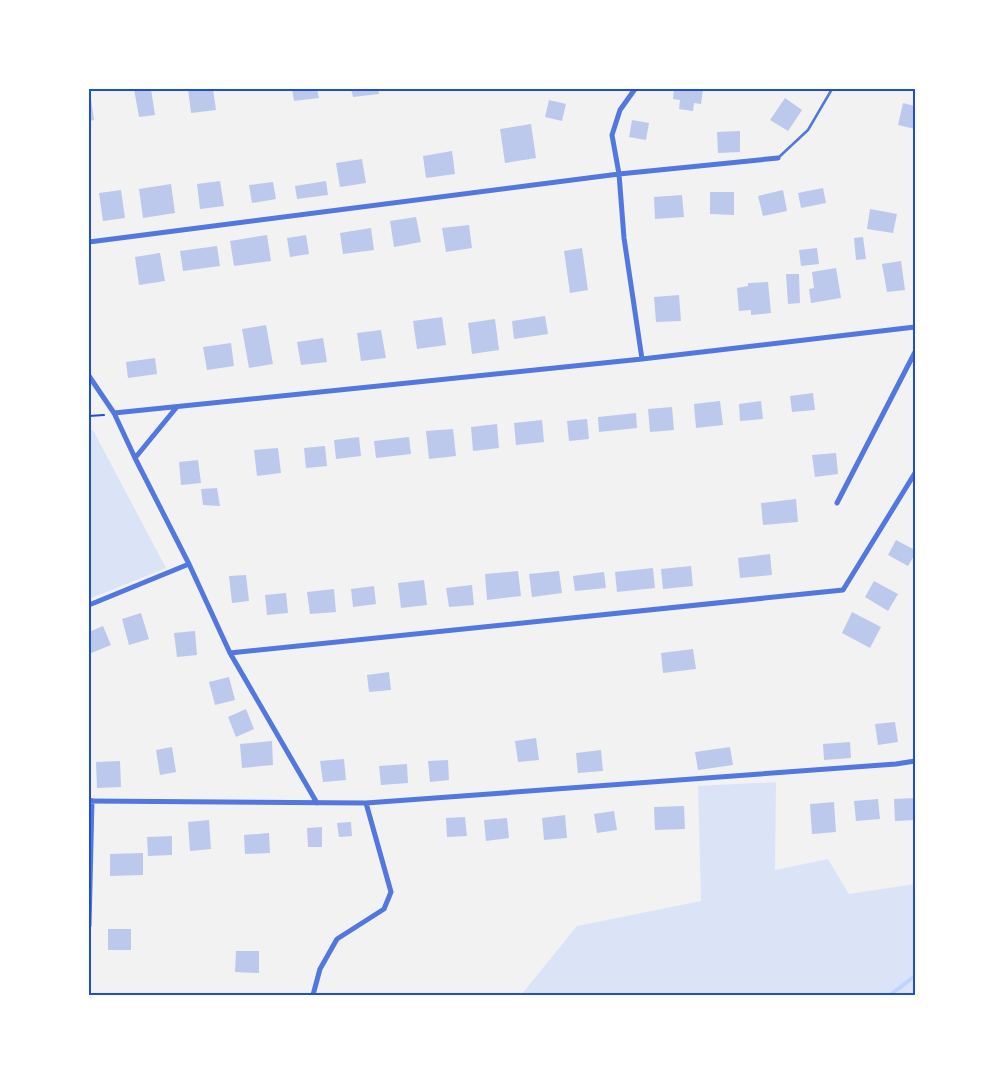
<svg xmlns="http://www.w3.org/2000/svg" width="1004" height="1084" viewBox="0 0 1004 1084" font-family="'DM Sans',sans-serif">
  <rect width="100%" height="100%" fill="#f2f2f2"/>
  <path fill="#dbe4f7" d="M93,430L166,568L89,599V431Z
    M776,782L775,870L828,859L849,894L915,884V995H521L577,926L701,901L698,786Z"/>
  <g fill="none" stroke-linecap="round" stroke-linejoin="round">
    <path stroke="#bfd3fe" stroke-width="4" d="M890,995L915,976"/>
  </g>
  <path fill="#bdc9ec" d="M134,89H151L155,115L139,117Z
    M188,89H213L216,110L191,113Z
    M292,89H317L319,98L294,101Z
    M351,89H378L379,94L353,97Z
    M674,89H703L701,104L694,103L693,111L679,109L680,100L673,99Z
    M90,92L94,120L89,121V93Z
    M785,98L802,110L788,131L770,120Z
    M549,100L566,104L562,121L545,117Z
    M903,103L915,106V129L898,125Z
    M632,120L649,123L646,140L629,137Z
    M531,124L536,158L505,163L500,129Z
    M740,131V152L718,153L717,132Z
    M452,151L455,174L426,178L423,156Z
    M362,159L366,183L340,187L336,163Z
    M220,181L224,206L200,209L197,184Z
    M326,181L328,195L297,199L295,186Z
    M273,182L276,199L252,203L249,185Z
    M171,184L175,213L143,218L139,189Z
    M823,188L826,203L801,208L798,193Z
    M121,190L125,218L103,221L99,193Z
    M783,190L787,211L763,216L758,196Z
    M710,192H734V215L710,214Z
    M682,195L684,217L655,219L654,197Z
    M870,209L897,214L893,233L867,229Z
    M416,217L421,242L394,247L390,221Z
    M469,225L472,248L446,252L442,228Z
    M371,228L374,250L343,254L340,233Z
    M267,235L271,261L234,266L230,241Z
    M306,235L309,254L290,257L287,238Z
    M863,237L866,259L856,260L854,238Z
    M217,246L220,266L183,271L180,251Z
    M582,248L588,290L570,293L564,251Z
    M817,248L819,264L801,266L799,250Z
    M160,253L165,281L139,285L135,257Z
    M901,261L905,290L887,292L882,264Z
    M836,268L841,298L811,303L809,289L814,288L812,272Z
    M786,274H799L800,303L788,304Z
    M768,282L771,313L751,315V310L739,311L737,288L748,286V283Z
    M679,295L681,321L656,322L654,297Z
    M545,316L548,334L514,339L512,321Z
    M442,317L446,345L417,349L413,321Z
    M495,319L499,350L472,354L468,323Z
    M266,325L273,364L249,368L242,329Z
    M381,330L386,358L361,361L357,333Z
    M323,338L327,362L301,365L297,342Z
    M231,343L234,366L207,370L203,347Z
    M155,358L157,374L128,378L126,362Z
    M813,393L815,410L792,412L790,396Z
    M720,401L723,425L696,428L694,404Z
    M761,401L763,419L740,421L739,404Z
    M672,407L674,430L650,432L648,409Z
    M636,413L637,428L599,432L598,417Z
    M587,419L589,439L569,441L567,421Z
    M542,420L544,442L516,445L514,423Z
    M497,424L499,448L473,451L471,427Z
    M453,429L456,456L429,459L426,431Z
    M359,437L361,456L336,459L334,440Z
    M409,437L411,454L376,458L374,441Z
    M325,446L327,466L306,468L304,448Z
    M278,448L281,473L257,476L254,450Z
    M836,453L838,474L815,477L812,455Z
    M198,460L201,483L181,485L179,462Z
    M217,488L220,506L203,505L201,489Z
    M796,499L798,522L763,525L761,503Z
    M896,540L915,550V554L908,566L888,555Z
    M770,554L772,575L740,578L738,558Z
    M691,566L693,586L663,589L661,569Z
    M653,568L655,588L617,592L615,572Z
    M518,571L521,596L487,600L485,574Z
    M559,571L562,593L532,597L529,574Z
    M604,572L606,588L575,591L573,576Z
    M246,575L249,601L232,603L229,576Z
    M424,580L427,605L401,608L398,583Z
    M874,581L898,594L888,611L865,597Z
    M472,585L474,605L449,607L446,588Z
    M374,586L376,604L353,607L351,589Z
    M334,589L336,612L310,614L307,592Z
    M286,593L288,613L267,615L265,595Z
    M852,612L881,627L870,648L842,633Z
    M141,613L149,639L129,645L122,619Z
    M103,626L111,645L89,654V632Z
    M195,631L197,655L177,657L174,633Z
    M693,649L696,669L663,673L661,653Z
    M389,672L391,690L369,692L367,675Z
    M229,677L235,700L215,705L209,682Z
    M246,709L254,729L236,737L228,717Z
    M895,722L898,742L878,745L875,724Z
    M536,738L539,760L518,762L515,741Z
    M272,741L273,765L242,768L240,744Z
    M850,742L851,758L824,760L823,744Z
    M172,747L176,772L160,775L156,750Z
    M730,747L733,765L698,770L695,752Z
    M601,750L603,771L578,773L576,753Z
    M344,759L346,780L323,782L320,761Z
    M448,760L449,780L430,782L428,761Z
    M120,761L121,787L97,788L96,762Z
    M407,764L408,783L381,785L379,766Z
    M915,798V820L895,821L894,799Z
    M878,799L880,819L856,821L854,801Z
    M834,802L836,832L812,834L810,804Z
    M684,806L685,829L655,830L654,807Z
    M614,811L617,830L597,833L594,814Z
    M565,815L567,838L544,840L542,818Z
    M465,817L467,836L447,837L446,818Z
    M507,818L509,838L486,841L484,820Z
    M209,820L211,849L190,851L188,822Z
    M351,822L352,836L339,837L337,823Z
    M322,827V847H308L307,828Z
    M269,833L270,853L245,854L244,835Z
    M172,836V855L148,856L147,837Z
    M143,853V875L110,876V854Z
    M108,929H131V950H108Z
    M236,951H259V973L235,972Z"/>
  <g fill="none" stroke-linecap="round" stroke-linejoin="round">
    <path stroke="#1d4ed8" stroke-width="2" d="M89,416L104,415"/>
    <path stroke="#5277de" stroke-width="2.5" d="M778,158L808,130L832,89"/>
    <path stroke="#5277de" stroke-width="5" d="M635,89L620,110L612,135L619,174L624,238L642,359
      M89,242L619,174L778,158
      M89,376L114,413L135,458L189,564L230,653L317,803
      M114,413L642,359L915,327
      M135,458L176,408
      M837,503L915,352
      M89,605L189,564
      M230,653L843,590L915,473
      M89,801L366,803L896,764L915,761
      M89,926L92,801
      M313,995L320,969L337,939L384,909L391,892L366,803"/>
  </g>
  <rect width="1004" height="1084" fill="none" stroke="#ffffff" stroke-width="180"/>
  <rect x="90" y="90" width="824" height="904" fill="none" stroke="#1d4ed8" stroke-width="2"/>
</svg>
